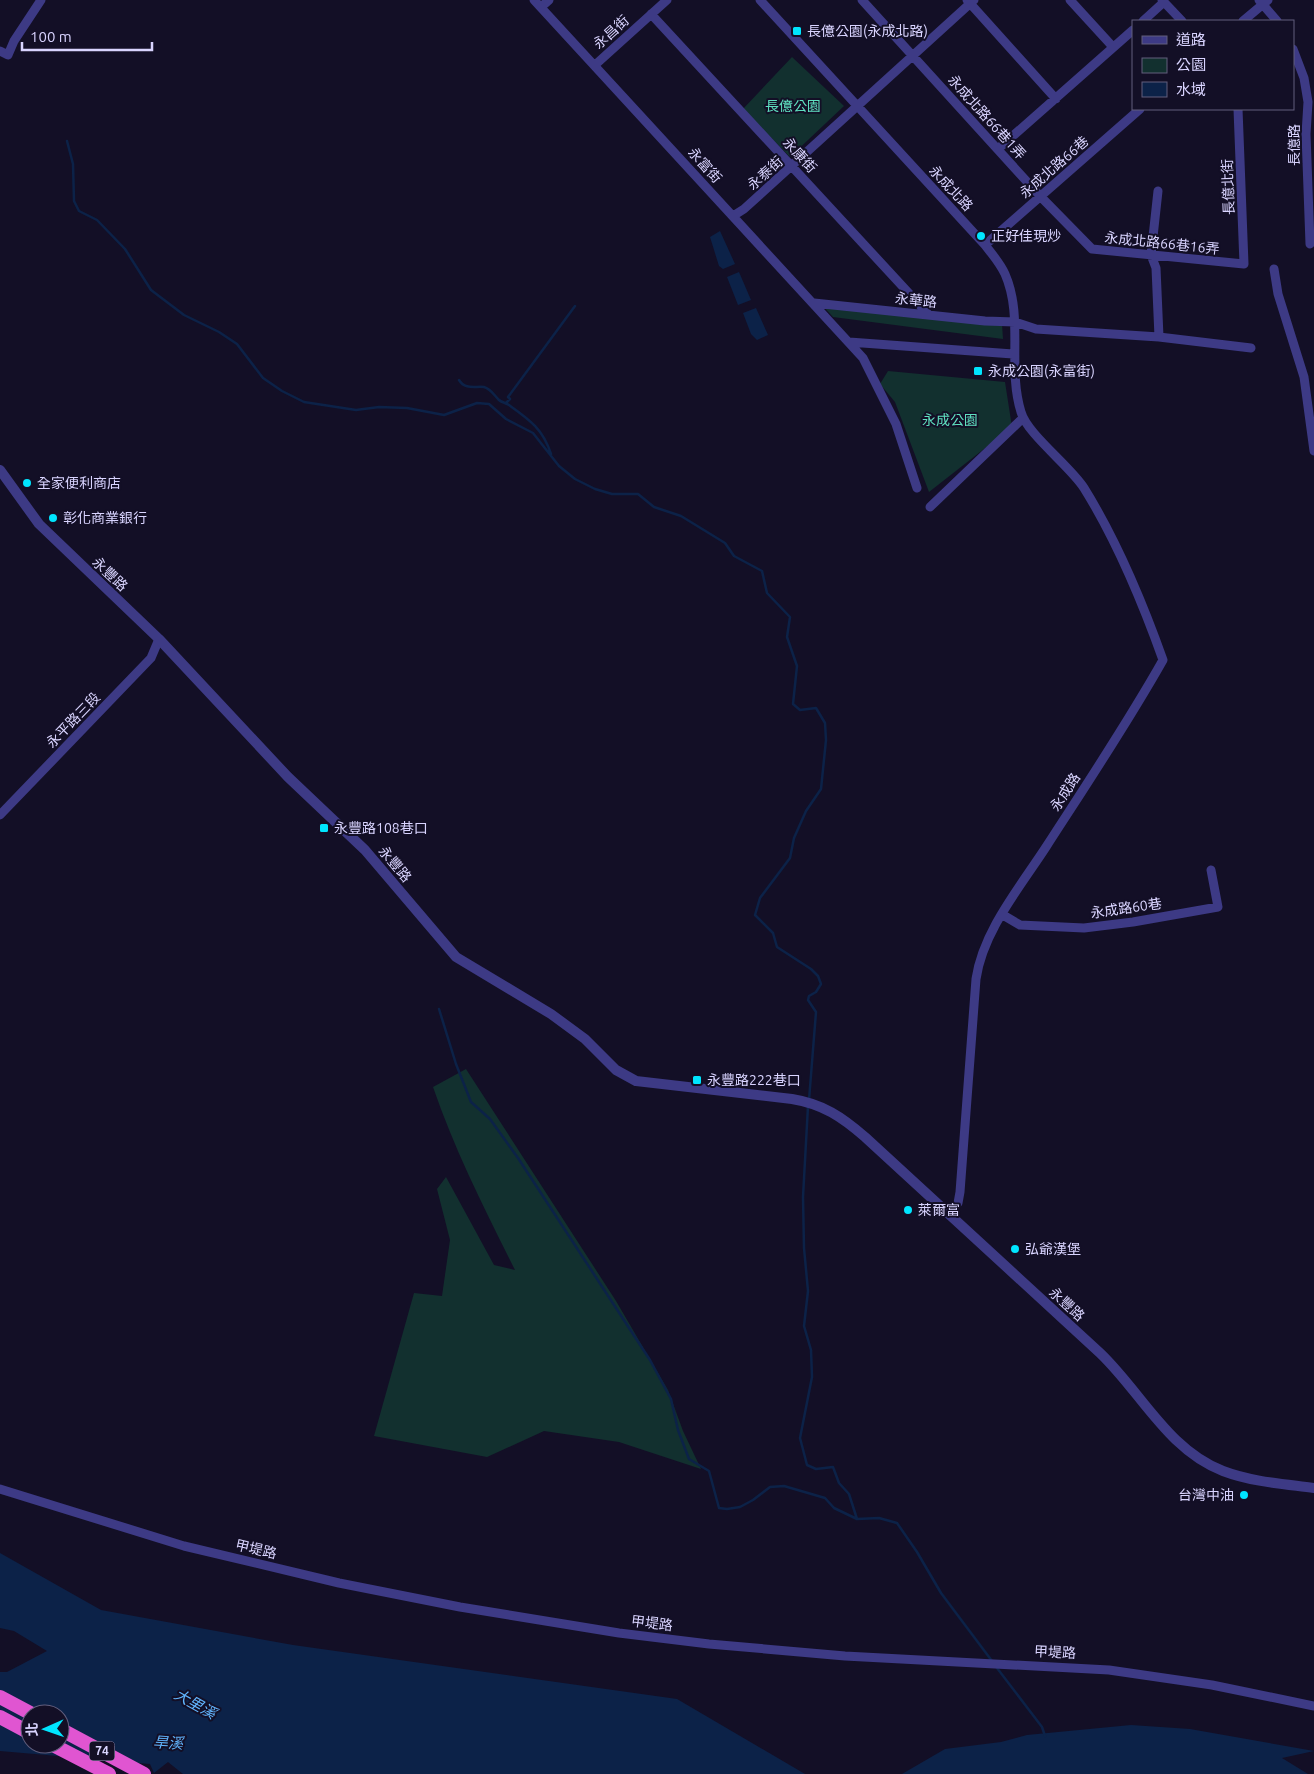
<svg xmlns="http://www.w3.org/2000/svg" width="1314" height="1774" viewBox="0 0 1314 1774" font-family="Ubuntu,'Noto Sans TC',sans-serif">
  <rect width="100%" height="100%" fill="#130f26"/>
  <path fill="#12302f" d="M792,57L844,106L790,157L743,109Z
    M824,307L1002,324L1003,339L833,317Z
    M888,371L1005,382L1012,427L929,492L895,402L880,384Z
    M466,1069L616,1301L668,1390L683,1431L701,1469L619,1442L544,1431L487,1457L374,1436L414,1293L442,1296L450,1240L437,1189L446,1177L494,1265L515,1270C485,1210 455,1151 433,1087Z"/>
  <path fill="#0c2248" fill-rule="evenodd" d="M720,231L735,264L723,269L719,266L710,237Z
    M739,272L751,300L738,305L727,277Z
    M756,308L768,335L757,340L751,334L743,313Z
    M0,1553L101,1610L293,1645L677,1699L805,1774H183L168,1762L154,1773L150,1764L0,1751V1672H7L47,1651L14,1631L0,1628ZM30,1714H60V1744H30Z
    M1131,1725L1190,1729L1314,1751L1282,1758L1308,1774H902L945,1749L1001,1742L1027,1735Z"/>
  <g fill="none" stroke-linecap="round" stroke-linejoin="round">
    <path stroke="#0c2248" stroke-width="2.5" d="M67,141L73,164L74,201L79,211L97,220L125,249L151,290L184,315L219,332L237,344L263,378L282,391L304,402L356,410L379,407L407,408L444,415L477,403L489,404L506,419L533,433L559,466L575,479L595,489L612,494H638L654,507L681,516L725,543L734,556L762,571L767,593L790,617L787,637L797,666L793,704L800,710L816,708L825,723L826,740L821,789L806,811L794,838L790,858L760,898L755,915L773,933L777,947L811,969L818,976L821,984L816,992L809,996L808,1000L816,1012L809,1100
      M459,380C465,390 475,386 484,387C491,389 494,395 499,400C501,402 506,403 509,405C530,420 543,429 551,454
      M506,403L510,399L508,397L575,306
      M439,1009L456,1064L471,1102L490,1119L518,1158L650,1360L671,1399L678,1430L689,1459L709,1471L719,1508L727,1509L740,1507L753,1500L770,1487L784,1486L825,1498L834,1508L857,1519L879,1518L897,1523L917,1552L941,1593L992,1661
      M808,1106L803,1197L804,1248L808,1291L804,1326L811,1350L812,1377L800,1438L807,1465L816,1469L833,1467L839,1483L849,1494L857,1519
      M997,1668L1042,1727L1045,1736"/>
    <path stroke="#3d3a85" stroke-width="9" d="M534,0L863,358L896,424L917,488
      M760,0L985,245C992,254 1000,263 1005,274C1024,317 1007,367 1021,412C1027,434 1070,466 1084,488C1117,541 1142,601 1163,660C1127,724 1086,785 1046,847C1020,887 983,931 976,979L960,1192L958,1203L949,1214
      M862,0L1040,196L1092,249L1244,264L1238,109
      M967,0L1056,99
      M1070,0L1113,47
      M1162,0L1182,21
      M1259,0L1277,21
      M541,7L549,0
      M651,14L929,315
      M1143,21L1164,2
      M1243,21L1268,0
      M1293,49L1304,78L1308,102L1306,134L1310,244
      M0,51L8,55L14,41L41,0
      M595,65L667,0
      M998,149L1133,30
      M1158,191L1151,255L1156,268L1159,337
      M733,216L744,209L974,0
      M985,245L1140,109
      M1274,269L1278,294L1304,377L1314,451
      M814,303L985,321L1015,322L1036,329L1159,337L1251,348
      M849,342L1013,354
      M930,507L1023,418
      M0,815L151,658L159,639
      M1003,915L1020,925L1084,928L1133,922L1218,907L1211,870
      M0,1489L184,1546L339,1583L460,1607L619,1633L709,1644L845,1656L1109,1670L1212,1685L1314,1706"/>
    <path stroke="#3d3a85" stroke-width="10" d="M0,470L39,524L159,639L288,777L365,850L456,957L551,1014L585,1039L616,1070L636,1081L792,1099C823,1104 842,1117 865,1137L1100,1353C1141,1392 1168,1450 1223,1471C1252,1482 1284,1484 1314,1488"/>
    <path stroke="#e055d1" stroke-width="14" d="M0,1697L32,1714
      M0,1717L30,1733
      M60,1729L144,1774
      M51,1744L109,1774"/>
  </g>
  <g fill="#00e5ff" stroke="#130f26" stroke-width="2">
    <rect x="792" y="26" width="10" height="10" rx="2.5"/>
    <circle cx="981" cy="236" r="5"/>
    <rect x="973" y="366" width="10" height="10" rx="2.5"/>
    <circle cx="27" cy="483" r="5"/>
    <circle cx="53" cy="518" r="5"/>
    <rect x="319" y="823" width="10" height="10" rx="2.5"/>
    <rect x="692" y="1075" width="10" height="10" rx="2.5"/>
    <circle cx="908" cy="1210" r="5"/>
    <circle cx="1015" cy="1249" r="5"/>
    <circle cx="1244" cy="1495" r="5"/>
  </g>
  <g text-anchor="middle" stroke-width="4" stroke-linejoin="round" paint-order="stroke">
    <rect fill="#130f26" stroke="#9e99be" stroke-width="1" x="89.5" y="1741.5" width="25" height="19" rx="4"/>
    <g font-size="12" font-weight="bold" fill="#d9d4ff">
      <text x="102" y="1755">74</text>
    </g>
    <g font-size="14" fill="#d9d4ff" stroke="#130f26" text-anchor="start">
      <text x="807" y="36">長億公園(永成北路)</text>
      <text x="991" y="241">正好佳現炒</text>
      <text x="988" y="376">永成公園(永富街)</text>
      <text x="37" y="488">全家便利商店</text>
      <text x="63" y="523">彰化商業銀行</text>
      <text x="334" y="833">永豐路108巷口</text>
      <text x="707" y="1085">永豐路222巷口</text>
      <text x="918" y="1215">萊爾富</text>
      <text x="1025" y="1254">弘爺漢堡</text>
      <text x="1234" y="1500" text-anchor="end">台灣中油</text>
    </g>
    <g font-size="14" fill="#d9d4ff" stroke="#130f26">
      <text transform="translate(611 32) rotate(-42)" y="5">永昌街</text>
      <text transform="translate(987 117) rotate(48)" y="5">永成北路66巷1弄</text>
      <text transform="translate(1294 145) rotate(-90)" y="5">長億路</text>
      <text transform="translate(800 155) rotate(47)" y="5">永康街</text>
      <text transform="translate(705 165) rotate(48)" y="5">永富街</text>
      <text transform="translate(1054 167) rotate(-41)" y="5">永成北路66巷</text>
      <text transform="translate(765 173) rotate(-42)" y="5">永泰街</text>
      <text transform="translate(1228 187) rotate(-92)" y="5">長億北街</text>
      <text transform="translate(951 188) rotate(47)" y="5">永成北路</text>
      <text transform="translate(1162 243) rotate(6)" y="5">永成北路66巷16弄</text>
      <text transform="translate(916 300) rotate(6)" y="5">永華路</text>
      <text transform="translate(110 574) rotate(43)" y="5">永豐路</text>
      <text transform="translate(73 720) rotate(-46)" y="5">永平路三段</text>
      <text transform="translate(1065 792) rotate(-57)" y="5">永成路</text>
      <text transform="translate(395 864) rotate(50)" y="5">永豐路</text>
      <text transform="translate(1126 908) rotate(-8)" y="5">永成路60巷</text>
      <text transform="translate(1067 1304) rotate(42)" y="5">永豐路</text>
      <text transform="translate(256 1549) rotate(13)" y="5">甲堤路</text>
      <text transform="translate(652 1623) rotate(7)" y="5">甲堤路</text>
      <text transform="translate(1055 1652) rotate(3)" y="5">甲堤路</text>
    </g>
    <g font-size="14" fill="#5fe0c0" stroke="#130f26">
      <text x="793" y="111">長億公園</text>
      <text x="950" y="425">永成公園</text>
    </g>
    <g font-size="15" font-style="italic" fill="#62b6ff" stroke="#130f26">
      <text transform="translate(195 1704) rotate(29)" y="5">大里溪</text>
      <text transform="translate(168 1743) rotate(3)" y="5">旱溪</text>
    </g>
  </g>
  <rect x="1132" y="20" width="162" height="90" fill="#130f26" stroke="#625e7d"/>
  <rect x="1142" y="36" width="25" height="8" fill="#3d3a85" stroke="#625e7d"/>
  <text x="1176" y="45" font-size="15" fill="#d9d4ff">道路</text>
  <rect x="1142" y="58" width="25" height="15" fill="#12302f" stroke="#625e7d"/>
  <text x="1176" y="70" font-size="15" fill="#d9d4ff">公園</text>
  <rect x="1142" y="82" width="25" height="15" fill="#0c2248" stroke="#625e7d"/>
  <text x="1176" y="95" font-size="15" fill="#d9d4ff">水域</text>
  <g transform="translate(45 1729) rotate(268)"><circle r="24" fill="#130f26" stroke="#625e7d"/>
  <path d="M0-4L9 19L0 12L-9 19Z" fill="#00e5ff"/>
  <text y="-8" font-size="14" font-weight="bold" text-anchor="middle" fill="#d9d4ff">北</text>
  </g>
  <path d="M22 42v8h130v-8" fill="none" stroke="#d9d4ff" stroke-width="2.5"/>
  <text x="30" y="42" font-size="15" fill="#d9d4ff" stroke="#130f26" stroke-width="4" paint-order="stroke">100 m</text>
</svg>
